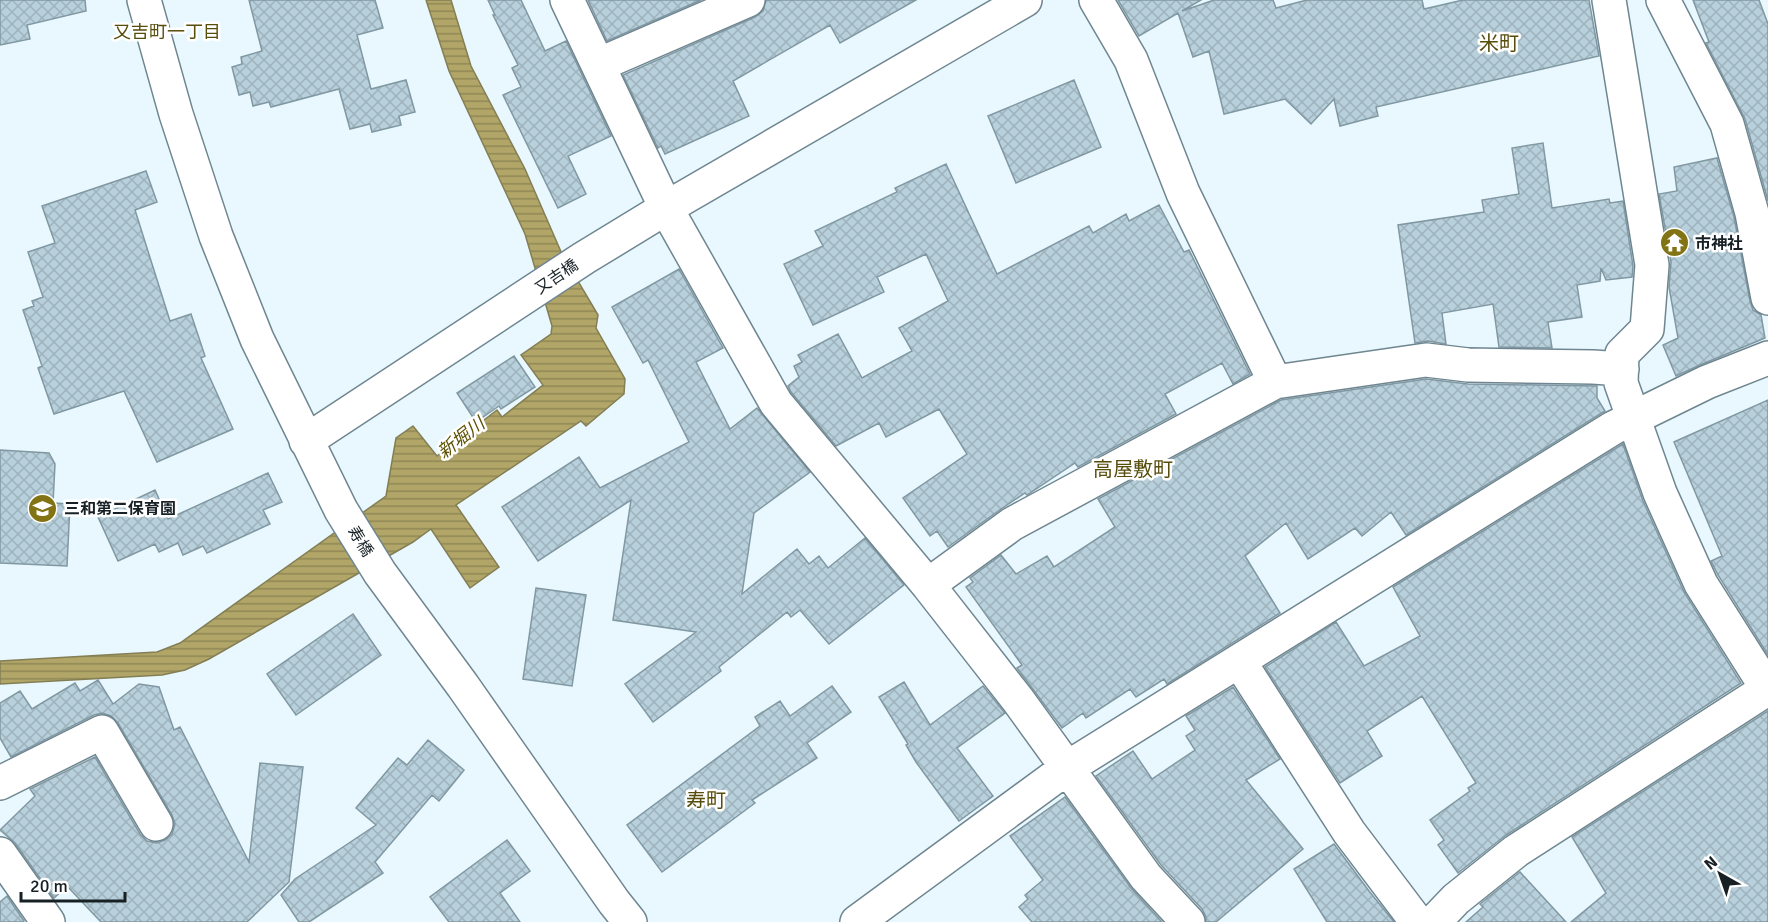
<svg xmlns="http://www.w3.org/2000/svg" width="1768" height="922" viewBox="0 0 1768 922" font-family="Signika,'Noto Sans JP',sans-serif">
  <defs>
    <pattern id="water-rules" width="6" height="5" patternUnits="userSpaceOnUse" patternTransform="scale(1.5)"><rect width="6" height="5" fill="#b1a668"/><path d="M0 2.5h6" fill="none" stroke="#8f8755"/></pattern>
    <pattern id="building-cross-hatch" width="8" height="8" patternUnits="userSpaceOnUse" patternTransform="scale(1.5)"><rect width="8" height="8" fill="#b8d0db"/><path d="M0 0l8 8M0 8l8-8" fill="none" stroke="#9db2bc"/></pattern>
  </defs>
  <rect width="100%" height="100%" fill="#e9f8ff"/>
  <path fill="url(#water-rules)" stroke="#837e54" stroke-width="1.5" d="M426,0H451L471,66L525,169L562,254L598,315L596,328L625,379L624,394L586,426L581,421L456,505L499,567L470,588L431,529L413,542L209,659L185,670L162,675L0,684V661L157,652L180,643L386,496L396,438L413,426L437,456L497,410L502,417L543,385L521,355L551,334L552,326L525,234L449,71Z"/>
  <path fill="url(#building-cross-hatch)" stroke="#8098a2" stroke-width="1.5" d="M0,0H85L86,11L27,25L30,39L0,45Z
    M249,0H375L383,28L357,35L371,89L406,80L415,112L399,116L401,125L372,132L370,124L350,129L339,89L271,107L269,102L253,106L250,92L239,95L232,67L242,64L241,57L262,51Z
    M488,0H521L545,51L566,41L611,136L568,156L586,194L558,208L503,95L521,87L512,68L518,65L493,15H495Z
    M588,0H701L607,41Z
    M766,0H916L840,43L830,25L733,81L749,116L665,154L661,146L658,148L623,75L755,17L763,11Z
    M1118,0H1201L1182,11L1214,0H1273L1276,8L1307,0H1422L1424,9L1463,0H1589L1599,56L1376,107L1378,116L1340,126L1334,99L1311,124L1285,99L1224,114L1209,51L1193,57L1178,13L1139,36Z
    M1693,0H1759L1768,24V201L1745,119L1706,43L1709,42Z
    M1074,80L1101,147L1016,183L988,116Z
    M1543,143L1552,208L1609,199L1610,203L1623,201L1633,266L1632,277L1606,280L1601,268L1600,281L1577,285L1582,317L1548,322L1552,348L1499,347L1493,304L1442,313L1446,344L1428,341L1415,343L1398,225L1484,212L1482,200L1519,194L1512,148Z
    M1717,158L1734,217L1750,301L1753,310L1761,315L1765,338L1700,365L1676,376L1663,345L1678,338L1669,287L1671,262L1659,194L1677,191L1674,167Z
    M946,164L997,274L1089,226L1093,233L1126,214L1129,221L1159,205L1184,252L1189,250L1250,374L1233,384L1222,363L1165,394L1176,414L1078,467L1075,463L1027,495L1025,493L1001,509L948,547L937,531L930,536L903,498L967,454L939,409L886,437L879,423L836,446L791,392L788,386L799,377L794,366L802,362L798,355L838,334L862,378L912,351L899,328L948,301L926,254L877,277L884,292L813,325L784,264L823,246L815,231L897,192L895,188Z
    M146,171L157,202L135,210L170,321L191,314L205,356L201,358L233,429L157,462L124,391L54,414L38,368L42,366L23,310L34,306L32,301L43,297L28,252L55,243L42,206Z
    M679,269L723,348L696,362L730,429L757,408L810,472L754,513L742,594L797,549L809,564L819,556L828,568L865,538L904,585L829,644L800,610L791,617L787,612L719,667L721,671L653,722L625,684L696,632L613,620L631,500L538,561L502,507L579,457L600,488L689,442L648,360L643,363L612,307Z
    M514,356L535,387L501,409L499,406L476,422L457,393Z
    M1426,379L1468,384L1597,386V398L1605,411L1406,535L1391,512L1362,536L1355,528L1308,559L1286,523L1245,556L1280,613L1167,684L1164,679L1136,697L1130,689L1086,718L1083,713L1062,728L1017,668L1022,665L966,587L973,582L970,578L1001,555L1016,574L1047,556L1054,567L1115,527L1098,499L1281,400Z
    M1768,400V655L1718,575L1711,561L1722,556L1674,442Z
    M1623,444L1643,501L1684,592L1741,683L1506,835L1458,873L1438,845L1444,840L1430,820L1470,791L1468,788L1476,783L1422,696L1367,731L1382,756L1340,783L1265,667L1336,622L1364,666L1420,636L1393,587Z
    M0,450L49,453L55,464L53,503L70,504L67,566L0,563Z
    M268,473L282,502L263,510L270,524L207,553L203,546L183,555L178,543L159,552L155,544L118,561L98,517L155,490L168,519Z
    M536,588L586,595L572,686L523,679Z
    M353,614L381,655L296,715L267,674Z
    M98,680L113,704L139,684L159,687L174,730L180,727L249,862L260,763L303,767L289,882L247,922H101L67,886L54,898L15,843L0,830L35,796L30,789L95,757L140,834L147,841L157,843L165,840L172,834L175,824L172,815L118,723L111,716L102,713L94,715L11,757L0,738V703L20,691L32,709L75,683L80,691Z
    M904,682L930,725L983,686L1005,713L957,748L993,796L959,821L916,762L906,745L908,744L879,697Z
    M832,686L851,712L807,743L817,758L752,800L755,803L662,872L627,825L760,726L755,717L780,701L790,716Z
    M1233,687L1280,759L1246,780L1303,849L1216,922H1206V917L1202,909L1161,865L1096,776L1133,751L1152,779L1195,750L1186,736L1195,730L1186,716Z
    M1768,711V922H1571L1606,893L1572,837Z
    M428,740L464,770L439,801L432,795L375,862L383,873L309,922H299L281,895L295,879L376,825L356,808L398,758L407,765Z
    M1065,797L1131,888L1162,922H1032L1019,907L1028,899L1025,895L1043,880L1010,836Z
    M507,840L530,871L500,893L520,922H449L430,897Z
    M1334,844L1369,891L1394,922H1327L1294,869Z
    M1520,872L1566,922H1466L1483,907L1480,904Z
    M7,896L24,921L23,922H0V902Z"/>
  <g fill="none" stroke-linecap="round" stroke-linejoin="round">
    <defs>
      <path id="minor" d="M144,0L176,114L216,236L257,339L341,510L380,573L463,686L614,902L630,922
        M567,0L666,208L776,403L928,585L1018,700L1146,877L1188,922
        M1096,0L1131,60L1183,193L1275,382
        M1609,0L1652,265L1647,329L1622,354L1621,383L1660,493L1701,584L1768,690
        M1663,0L1727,124L1752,213L1768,298
        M598,65L748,0
        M306,441L584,258L666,208L1025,0
        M928,585L1012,524L1275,382L1426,360L1468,365L1593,367L1622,369
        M1239,661L1349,832L1417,922
        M0,783L102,732L156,824
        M0,854L48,922
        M857,922L1067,768L1613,428L1707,382L1768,358
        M1434,922L1456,899L1516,851L1767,689"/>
    </defs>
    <use href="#minor" stroke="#6f8690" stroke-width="36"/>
    <use href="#minor" stroke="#fff" stroke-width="33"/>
  </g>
  <defs>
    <symbol id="temple-disc" viewBox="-11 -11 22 22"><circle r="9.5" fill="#827315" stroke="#fff"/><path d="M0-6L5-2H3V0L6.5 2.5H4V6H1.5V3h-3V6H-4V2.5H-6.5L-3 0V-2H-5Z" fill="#fff"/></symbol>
    <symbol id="school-disc" viewBox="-11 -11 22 22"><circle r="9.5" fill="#827315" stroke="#fff"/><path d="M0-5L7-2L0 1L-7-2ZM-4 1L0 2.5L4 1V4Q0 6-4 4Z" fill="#fff"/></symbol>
  </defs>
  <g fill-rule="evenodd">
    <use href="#temple-disc" x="1658" y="226" width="33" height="33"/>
    <use href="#school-disc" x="26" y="492" width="33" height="33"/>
  </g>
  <g text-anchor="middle" stroke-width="5" stroke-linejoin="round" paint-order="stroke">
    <g font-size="16" font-weight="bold" fill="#172024" stroke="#fff" text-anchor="start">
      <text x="1695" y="249">市神社</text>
      <text x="64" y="514">三和第二保育園</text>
    </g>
    <g font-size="16" fill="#172024" stroke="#fff">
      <text transform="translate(556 276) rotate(-34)" y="6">又吉橋</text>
      <text transform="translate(361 541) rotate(58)" y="6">寿橋</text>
    </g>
    <g font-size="18" fill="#574d0d" stroke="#fff">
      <text x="167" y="38">又吉町一丁目</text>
    </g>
    <g font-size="18" font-style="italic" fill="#5c5000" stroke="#fff">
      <text transform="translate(461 438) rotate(-38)" y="6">新堀川</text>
    </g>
    <g font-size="20" fill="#574d0d" stroke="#fff">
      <text x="1499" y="50">米町</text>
      <text x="1133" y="476">高屋敷町</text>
      <text x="706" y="807">寿町</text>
    </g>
  </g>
  <g transform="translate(1720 874) rotate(320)" stroke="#ffffff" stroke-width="4.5" paint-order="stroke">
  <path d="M0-4.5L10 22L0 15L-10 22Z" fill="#172024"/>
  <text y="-9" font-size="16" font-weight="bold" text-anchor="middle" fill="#172024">N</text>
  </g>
  <path d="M21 892v9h104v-9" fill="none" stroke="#172024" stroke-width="3"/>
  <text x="30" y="892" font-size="18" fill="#172024" stroke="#ffffff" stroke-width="4.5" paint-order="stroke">20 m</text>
</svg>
